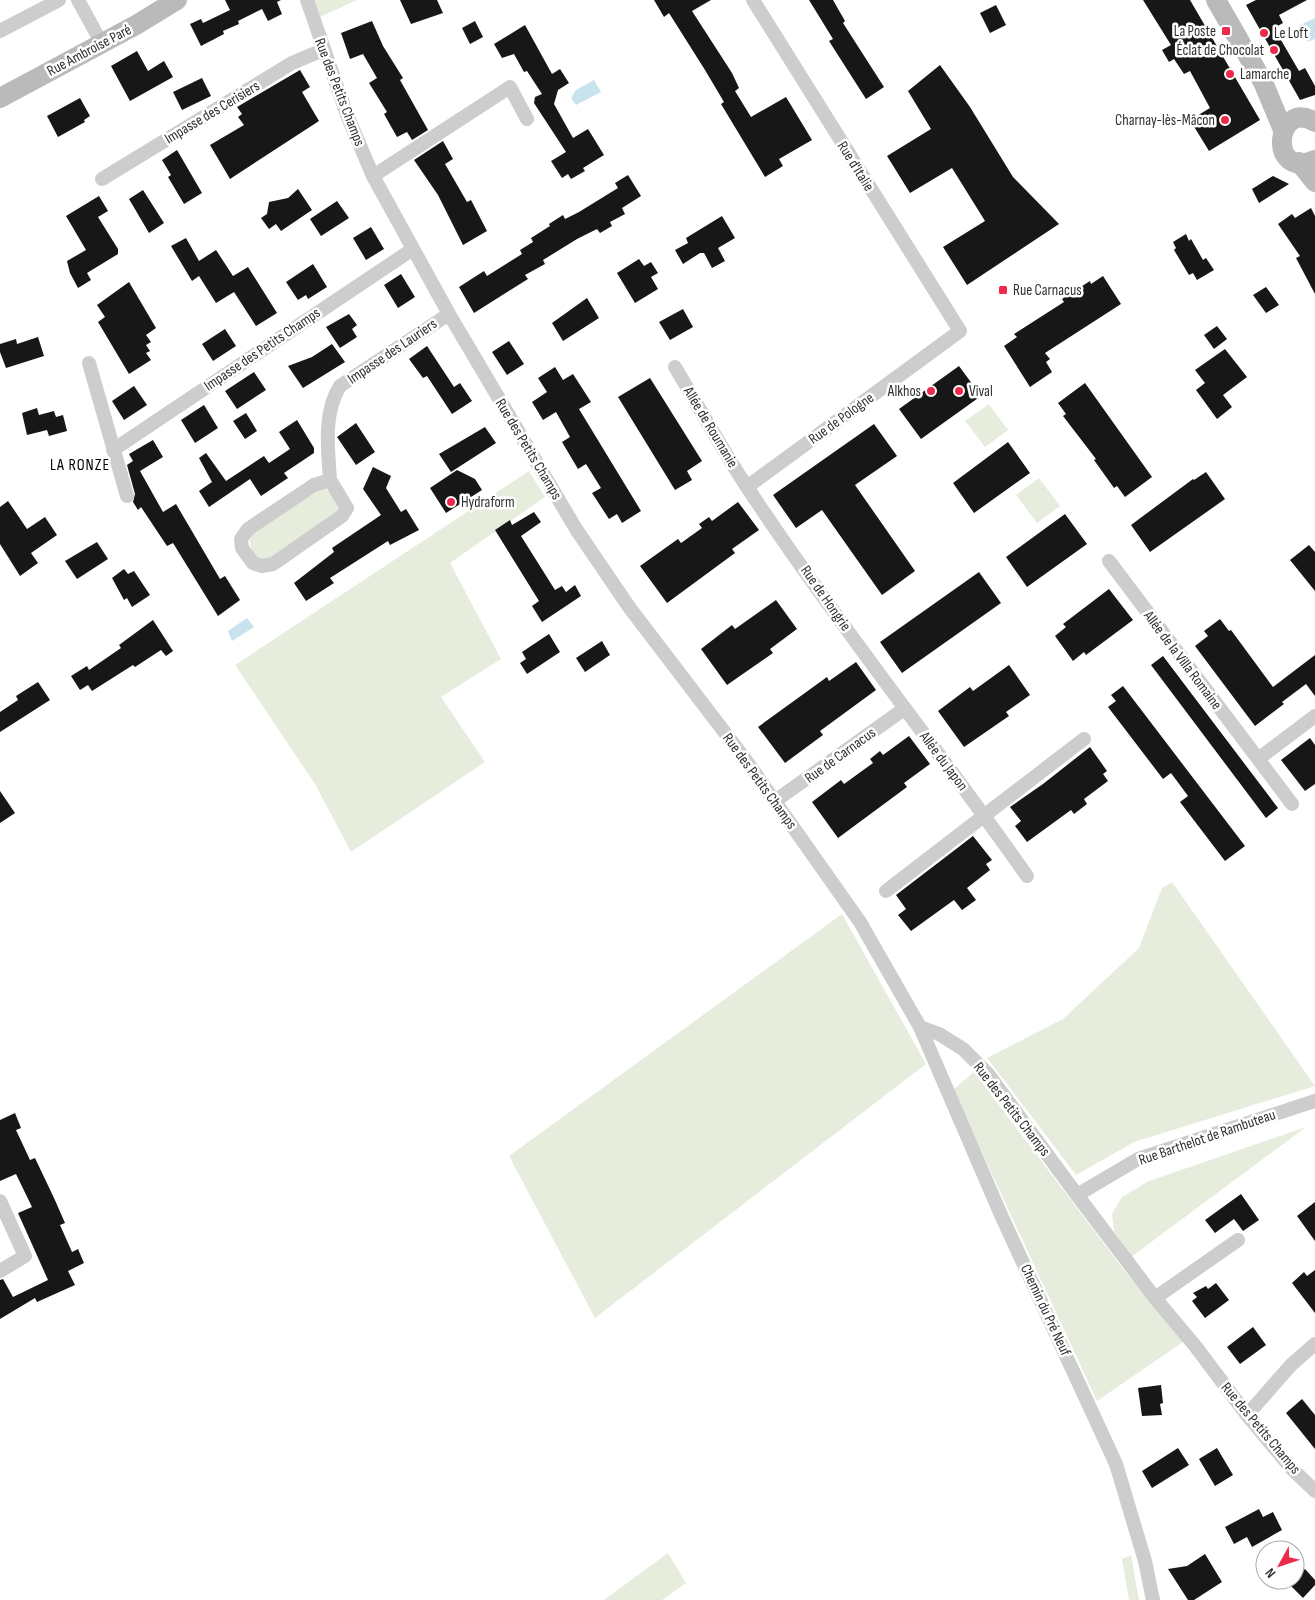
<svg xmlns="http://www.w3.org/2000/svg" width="1315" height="1600" viewBox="0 0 1315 1600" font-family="'Sofia Sans Condensed',sans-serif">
  <rect width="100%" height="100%" fill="#fff"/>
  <path fill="#e7eddd" d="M313,0H357L320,17Z
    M989,404L1008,430L985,447L965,421Z
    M529,471L545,497L450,563L501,659L441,697L485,762L351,852L315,784L235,665Z
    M1039,478L1060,506L1037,523L1016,495Z
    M325,489L332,492L339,508L336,515L269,560C253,560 248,548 251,534L318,491Z
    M1172,882L1315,1086L1134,1142L1076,1175L987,1058L1063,1019L1139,948L1162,888Z
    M842,914L926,1064L595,1318L509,1156Z
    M974,1072L1120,1265L1183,1342L1097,1401L953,1090Z
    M1306,1127L1131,1257L1114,1231L1112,1214L1122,1197L1149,1181Z
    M668,1553L686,1583L662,1600H604Z
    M1131,1555L1139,1600H1129L1122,1559Z"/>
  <path fill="#c8e3ee" d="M1315,18V39L1307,42L1300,25Z
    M594,80L601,92L576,105L571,98L576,90Z
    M247,618L254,627L232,641L228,631Z"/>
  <path fill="#171717" d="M225,0H281L277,2L282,14L268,21L262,9L238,21L239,24L223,31L224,34L201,46L190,24L201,19L203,23L230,10Z
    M400,0H437L443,13L411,24Z
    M654,0H711L692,11L732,73L739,88L735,91L751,117L786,97L812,140L779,159L783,166L765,177L721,104L724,102L705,70L669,13L664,17Z
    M809,0H833L845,21L843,23L884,87L866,99L829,41L833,39Z
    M1143,0H1190L1260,120L1209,151L1190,120L1210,108L1190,71L1184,74L1174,59L1169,62L1162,50L1171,45Z
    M1256,0H1307L1279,15L1283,23L1274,28L1299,71L1305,68L1315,86V95L1300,100L1246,5Z
    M996,5L1006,25L990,33L980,13Z
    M372,21L383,46L403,78L400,80L428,130L412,140L407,132L397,137L384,114L387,112L369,83L377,78L363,54L350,59L341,33Z
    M475,21L483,37L470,44L462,28Z
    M525,25L552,74L560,69L569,83L558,90L554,104L573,138L588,129L604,155L583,168L585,171L571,179L568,174L562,178L551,161L566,152L534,103L535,97L542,94L527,71L524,72L514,54L502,58L494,44Z
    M137,51L148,71L164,61L173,77L130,101L111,66Z
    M940,65L970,107L1013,177L1059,224L967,285L943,247L985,221L952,168L910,193L887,156L931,129L908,91Z
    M300,70L310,87L302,92L319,121L230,179L210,145L244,125L238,117L242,114L237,107Z
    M202,78L211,96L182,110L173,92Z
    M80,98L90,116L84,120L85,122L58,137L47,116Z
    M443,141L453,159L445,164L467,202L471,200L487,231L463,245L438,195L414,160Z
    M177,150L202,193L184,204L168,177L171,175L162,160Z
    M628,175L641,196L622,208L625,214L610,222L612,226L600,233L597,229L577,239L543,260L545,264L525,275L528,279L474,313L459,287L484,271L487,276L522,254L520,250L533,242L531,238L550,226L549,224L563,215L565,219L579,212L618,188L615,183Z
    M1273,176L1289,184L1259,203L1252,189Z
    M298,189L312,210L281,231L276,224L269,229L261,218L267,214L269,202L288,198Z
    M143,190L164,223L149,233L129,199Z
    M99,196L108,211L98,217L118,249V254L87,273L91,280L78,288L70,273L67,261L86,250L66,216Z
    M337,201L349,218L321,236L310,219Z
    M1311,208L1315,216V294L1296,258L1300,256L1278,224L1292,214L1295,218Z
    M722,216L735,238L718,248L725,261L712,268L704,253H700L683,264L675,250L688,243L686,238Z
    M371,227L384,249L366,260L353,238Z
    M1186,234L1189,241L1191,239L1203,260L1206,258L1214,270L1197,280L1193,273L1189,275L1174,250L1176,248L1173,242Z
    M186,238L199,261L216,250L233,276L248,267L277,313L256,326L234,292L216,303L199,276L192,281L171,246Z
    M639,259L644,266L651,262L658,273L651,277L658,289L635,303L617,273Z
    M313,264L327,287L308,299L306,295L298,300L286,282Z
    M401,274L415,297L398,308L384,285Z
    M1103,276L1121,304L1045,353L1050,359L1046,362L1052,372L1030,387L1004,346L1017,337L1014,334L1064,302L1062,299L1090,281L1091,284Z
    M129,282L156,328L146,335L151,342L146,345L150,351L146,353L151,360L129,374L98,322L105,317L97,305Z
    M1266,287L1279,305L1266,313L1253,295Z
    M587,298L599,318L563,341L552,323Z
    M683,309L693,327L670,340L659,322Z
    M349,314L357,325L352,329L357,337L340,348L326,327Z
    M1217,326L1227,339L1214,349L1204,335Z
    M225,329L236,346L213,361L202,344Z
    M38,337L44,356L6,368L0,352V344L16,339L17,344Z
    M509,341L524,364L507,375L492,352Z
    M332,344L345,362L303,388L288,366L312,357Z
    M427,346L454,387L460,383L472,401L452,414L427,376L423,378L409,359Z
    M1225,349L1247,377L1223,395L1232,407L1217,419L1196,390L1205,383L1195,370Z
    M959,366L981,396L921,439L899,409Z
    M555,367L563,380L573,374L591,402L579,409L641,511L622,523L617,514L609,519L592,493L601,488L586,464L578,469L562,442L570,437L556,412L543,420L532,402L547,392L538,378Z
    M254,372L266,390L237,409L225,391Z
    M650,378L702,461L687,471L692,480L675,490L618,397Z
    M1085,383L1152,477L1125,497L1117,486L1114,488L1094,460L1096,459L1063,416L1066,414L1058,403Z
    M134,386L147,405L124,420L112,401Z
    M204,405L218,428L195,443L181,420Z
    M37,408L39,415L54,411L56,417L63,415L67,431L49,436L47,430L27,435L22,413Z
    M246,413L257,431L245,439L233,421Z
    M297,420L314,448V453L284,473L288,478L261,496L250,479L209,507L199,491L212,482L199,458L206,453L226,481L264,456L269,463L290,449L279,432Z
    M356,423L375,452L356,465L337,437Z
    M874,424L897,456L855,485L915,571L882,595L822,510L796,528L773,495Z
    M485,427L496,443L451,472L439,454Z
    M153,440L163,457L140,471L163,512L176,504L220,579L225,576L240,600L218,616L173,543L167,546L141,507L138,510L133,502L135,494L127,465L133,461L129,454Z
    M1008,442L1030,473L974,513L953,483Z
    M373,467L391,476L386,488L401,512L406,509L419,530L390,545L388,541L330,578L334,583L306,601L294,583L334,552L332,548L381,515L363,489Z
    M457,470L475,479L482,490L446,513L430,488Z
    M1206,472L1225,499L1150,552L1131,525L1193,479L1194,480Z
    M8,501L27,529L45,517L57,535L31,553L38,563L20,576L0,544V507Z
    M738,502L759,530L732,549L735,553L667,603L640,566L678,539L681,543L702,528L699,524L709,517L712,521Z
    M534,512L541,522L521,536L555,590L562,586L566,592L575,585L581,596L542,622L532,606L539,601L495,530L510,520L512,525Z
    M1065,514L1087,544L1027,587L1006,557Z
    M97,542L108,559L77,579L65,561Z
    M1309,545L1315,552V591L1290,560Z
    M124,569L128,574L134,571L150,595L132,607L127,598L124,600L112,578Z
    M979,572L1001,603L902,673L880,642Z
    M1109,589L1133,620L1086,655L1084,652L1073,661L1055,636L1066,627L1063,624Z
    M776,600L797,629L770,649L773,653L727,685L701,649L732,625L735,629Z
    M1220,619L1229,631L1231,630L1273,687L1315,655V696L1306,684L1282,702L1284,704L1255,726L1195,646L1208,636L1204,631Z
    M153,620L173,651L166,656L161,650L135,667L133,665L92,691L88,685L80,690L71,676L87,666L89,670L121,648L119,645Z
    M549,634L560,652L527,674L520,663L526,659L522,652Z
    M602,641L610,655L585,672L576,658Z
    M1163,656L1278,808L1266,818L1151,665Z
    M856,662L876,690L820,731L823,735L785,763L758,727L827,677L829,681Z
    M1009,665L1030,695L1006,712L1009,716L964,747L938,711L970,687L973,691Z
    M38,682L50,700L0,732V712L18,700L16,696Z
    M1123,686L1245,846L1225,861L1180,802L1188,796L1171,773L1163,779L1108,707L1116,701L1111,695Z
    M909,736L930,764L904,783L907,787L838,838L812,802L841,780L844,784L873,763L870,759L880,751L883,755Z
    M1310,738L1315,745V784L1305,791L1281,760Z
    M1090,747L1107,771L1103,774L1108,781L1084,799L1087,804L1074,814L1071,810L1027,842L1015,826L1021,821L1010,807L1043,784Z
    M0,791L15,813L0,823Z
    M973,836L992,860L986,864L990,870L967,888L976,900L962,910L954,900L911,931L898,915L906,909L896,895Z
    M15,1113L21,1128L16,1130L30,1160L35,1158L54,1198L65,1223L60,1225L72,1252L78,1249L84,1263L68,1271L75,1285L37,1302L35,1298L0,1319V1280L3,1279L13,1297L48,1280L18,1213L32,1207L16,1174L0,1181V1120Z
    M1241,1194L1259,1220L1243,1231L1234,1219L1215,1233L1205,1220Z
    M1315,1202V1241L1297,1216Z
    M1315,1270V1313L1292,1283L1304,1272L1307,1276Z
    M1216,1283L1229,1300L1205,1318L1192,1301L1197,1297L1193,1293L1206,1286L1208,1289Z
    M1253,1327L1266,1345L1240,1364L1227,1347Z
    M1161,1385L1163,1403L1160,1404L1162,1415L1142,1416L1138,1388Z
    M1302,1399L1315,1415V1449L1286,1413Z
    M1178,1448L1189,1465L1152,1488L1142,1471Z
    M1217,1448L1233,1475L1215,1486L1199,1459Z
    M1259,1509L1263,1517L1273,1512L1282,1530L1252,1547L1247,1537L1234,1544L1225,1527Z
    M1205,1554L1222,1582L1194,1600H1188L1168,1569L1187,1566Z
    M1305,1569L1315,1580V1585L1303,1598L1285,1580H1295V1577Z"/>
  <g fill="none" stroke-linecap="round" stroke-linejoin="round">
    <path stroke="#cdcdcd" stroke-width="14" d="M78,0L101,42
      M307,0L347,115L373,176L449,314L576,529L629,607L745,759L860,922L920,1027L939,1034L963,1049L988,1074L1077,1195L1155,1298L1196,1347L1247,1415L1292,1469L1315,1491
      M0,31L59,0
      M373,176L510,87L527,119
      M102,179L292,63L323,50
      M89,363L127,496
      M675,367C699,407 721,448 747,487C835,620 935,745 1027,876
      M113,450L413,249
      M330,480L347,508L342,516L273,564L262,566L253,563L242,548L241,539L248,529L314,485Z
      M330,480C328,449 323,413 340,386L449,314
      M747,487L960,331L753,0
      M1109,561L1292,804
      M1258,759L1315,716
      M775,801L904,709
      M886,891L1084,739
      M920,1027L1001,1215L1116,1464L1145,1561L1153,1600
      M1077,1195L1138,1159L1315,1101
      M0,1201L25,1256L0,1271
      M1155,1298L1238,1240
      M1247,1415L1291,1365L1315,1344"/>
    <path stroke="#bababa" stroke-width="20" d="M1216,0L1263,82L1283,130
      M0,98L136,25L177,0
      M1315,122C1275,98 1267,181 1315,160
      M1299,162L1315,182"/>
  </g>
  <g fill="#ee2a4c" stroke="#fff" stroke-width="2">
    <rect x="1221" y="26" width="10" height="10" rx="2.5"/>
    <circle cx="1264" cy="33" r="5"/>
    <circle cx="1274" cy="50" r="5"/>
    <circle cx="1230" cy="74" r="5"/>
    <circle cx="1225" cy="120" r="5"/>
    <rect x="998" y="285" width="10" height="10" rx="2.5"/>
    <circle cx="931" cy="391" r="5"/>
    <circle cx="959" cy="391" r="5"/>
    <circle cx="451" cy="502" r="5"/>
  </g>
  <g text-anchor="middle" stroke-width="5" stroke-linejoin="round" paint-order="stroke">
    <g font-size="15" fill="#303030" stroke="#fff" text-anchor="start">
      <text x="1216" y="36" text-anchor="end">La Poste</text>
      <text x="1274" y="38">Le Loft</text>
      <text x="1264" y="55" text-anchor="end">Éclat de Chocolat</text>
      <text x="1240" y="79">Lamarche</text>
      <text x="1215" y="125" text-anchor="end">Charnay-lès-Mâcon</text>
      <text x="1013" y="295">Rue Carnacus</text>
      <text x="921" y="396" text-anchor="end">Alkhos</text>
      <text x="969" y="396">Vival</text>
      <text x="461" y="507">Hydraform</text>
    </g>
    <g font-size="15" fill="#303030" stroke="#fff">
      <text transform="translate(89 50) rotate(-28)" y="5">Rue Ambroise Paré</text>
      <text transform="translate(340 92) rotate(69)" y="5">Rue des Petits Champs</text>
      <text transform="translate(212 112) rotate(-31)" y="5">Impasse des Cerisiers</text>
      <text transform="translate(856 166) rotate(58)" y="5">Rue d'Italie</text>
      <text transform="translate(262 349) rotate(-34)" y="5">Impasse des Petits Champs</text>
      <text transform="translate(392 351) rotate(-34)" y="5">Impasse des Lauriers</text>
      <text transform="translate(841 418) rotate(-36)" y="5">Rue de Pologne</text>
      <text transform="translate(711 427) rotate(59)" y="5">Allée de Roumanie</text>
      <text transform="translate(529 449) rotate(59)" y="5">Rue des Petits Champs</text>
      <text transform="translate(826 598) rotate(55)" y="5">Rue de Hongrie</text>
      <text transform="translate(1183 660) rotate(53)" y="5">Allée de la Villa Romaine</text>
      <text transform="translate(840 755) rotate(-36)" y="5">Rue de Carnacus</text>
      <text transform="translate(944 761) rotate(53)" y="5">Allée du Japon</text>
      <text transform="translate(760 781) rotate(54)" y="5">Rue des Petits Champs</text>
      <text transform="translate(1012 1109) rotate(52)" y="5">Rue des Petits Champs</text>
      <text transform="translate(1207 1137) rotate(-19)" y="5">Rue Barthelot de Rambuteau</text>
      <text transform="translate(1046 1310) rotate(65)" y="5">Chemin du Pré Neuf</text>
      <text transform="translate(1261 1428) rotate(50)" y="5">Rue des Petits Champs</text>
    </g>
    <g font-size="16" letter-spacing="1" fill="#000" stroke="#fff">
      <text x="80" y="470">LA RONZE</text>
    </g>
  </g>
  <g transform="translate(1280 1565) rotate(230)"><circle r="24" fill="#ffffff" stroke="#acacac"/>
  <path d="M0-4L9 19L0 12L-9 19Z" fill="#ee2a4c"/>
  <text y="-8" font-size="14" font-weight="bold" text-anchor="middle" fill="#303030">N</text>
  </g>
</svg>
